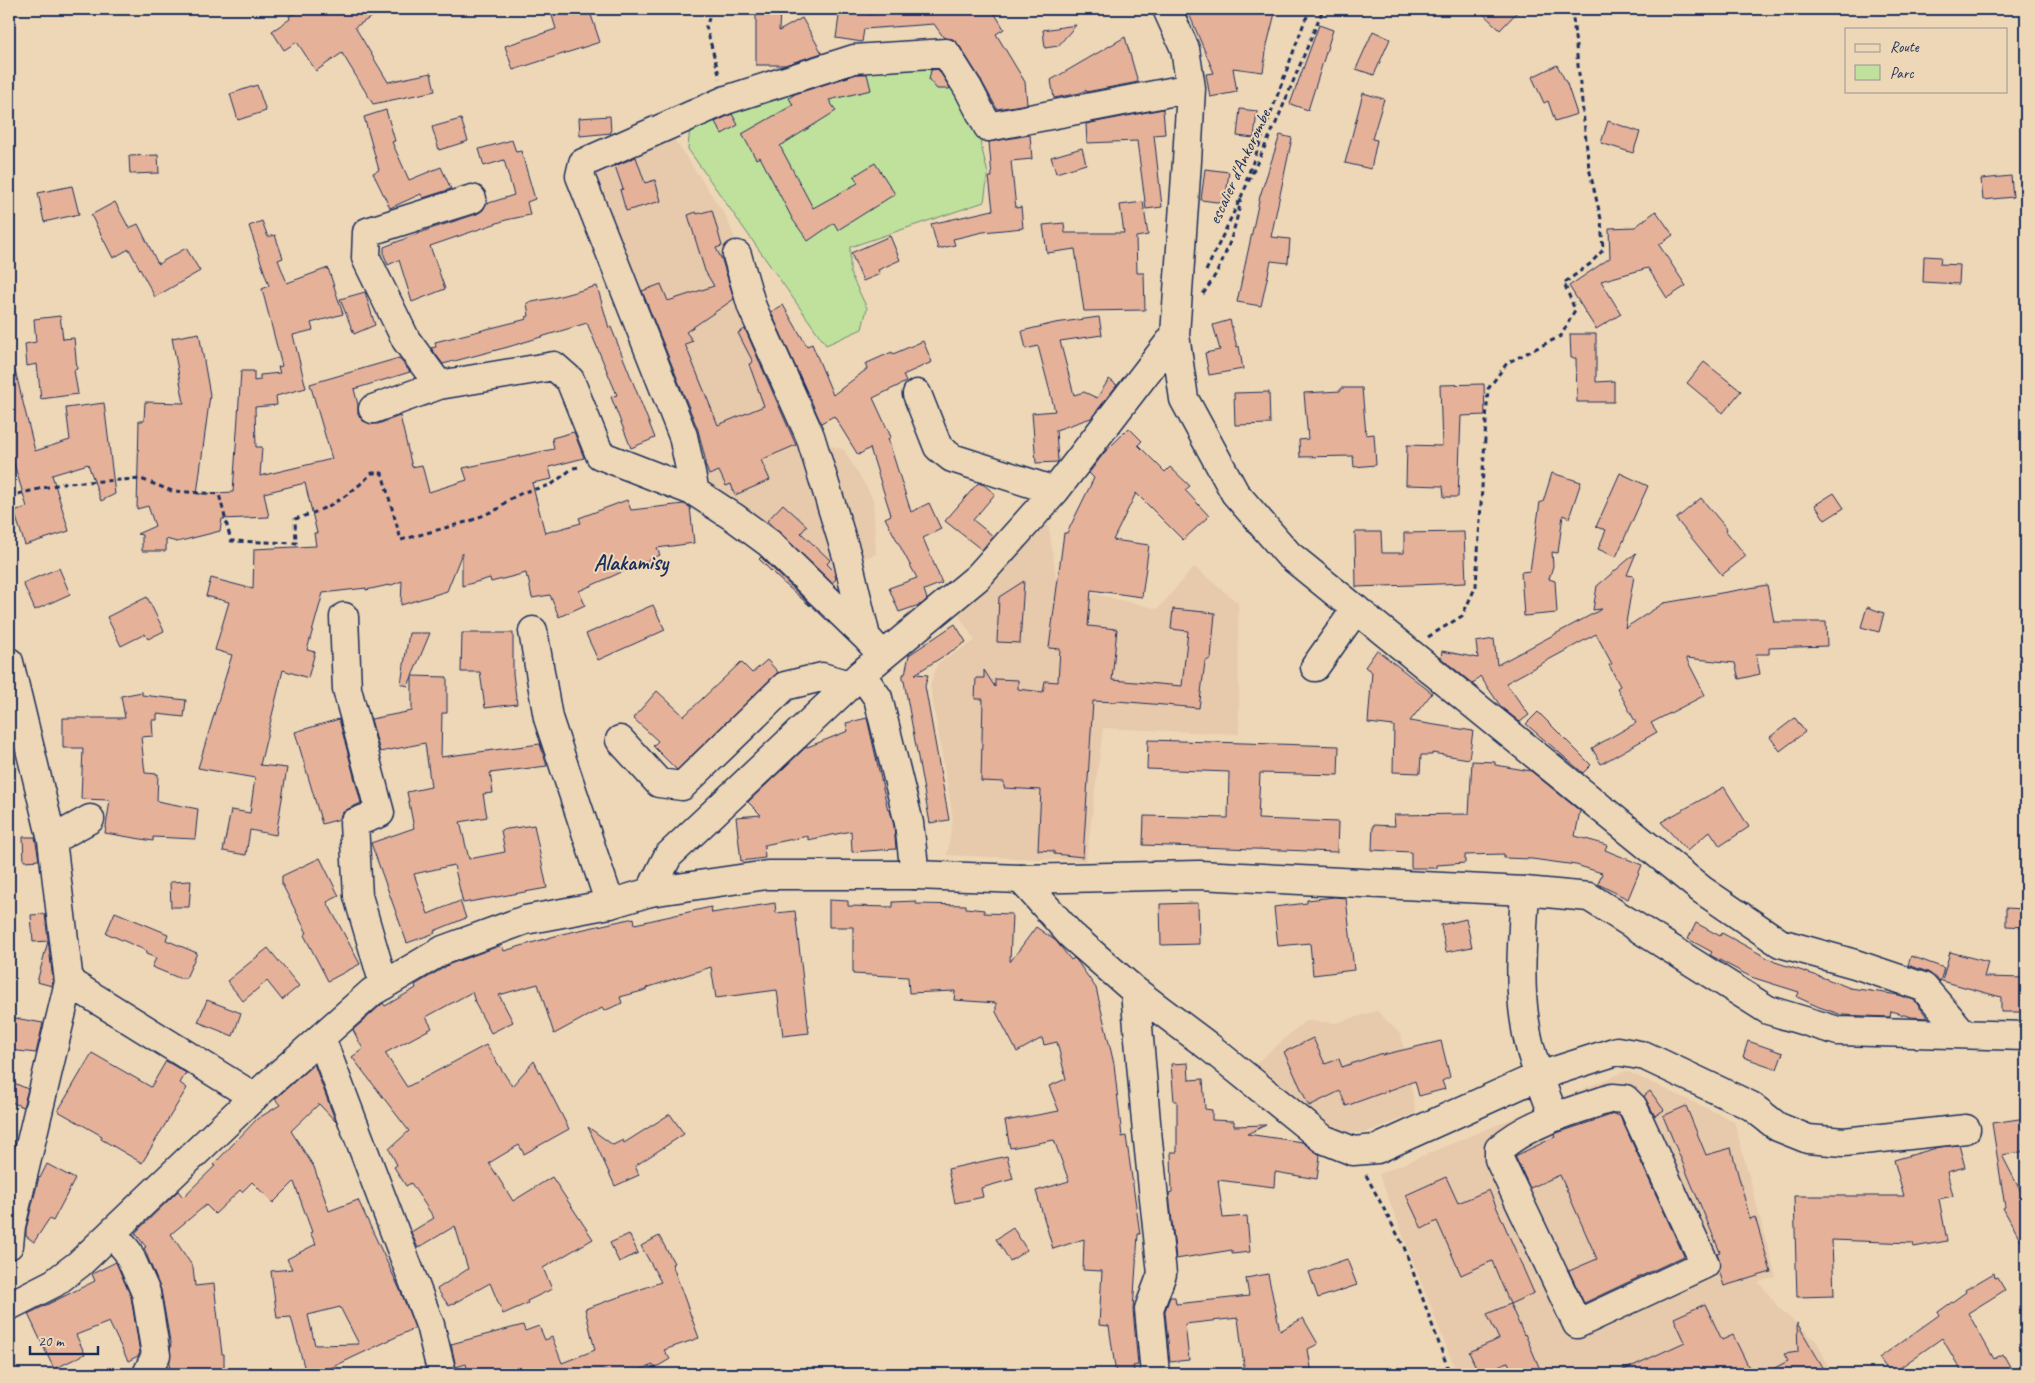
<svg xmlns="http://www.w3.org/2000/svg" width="2035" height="1383" viewBox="0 0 2035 1383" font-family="Caveat,sans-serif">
  <rect width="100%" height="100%" fill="#edd7b6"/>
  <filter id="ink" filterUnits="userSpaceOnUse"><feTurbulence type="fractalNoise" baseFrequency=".02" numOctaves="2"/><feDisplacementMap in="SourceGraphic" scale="10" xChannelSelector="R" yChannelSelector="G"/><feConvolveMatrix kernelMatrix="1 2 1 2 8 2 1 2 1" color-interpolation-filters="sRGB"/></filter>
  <g filter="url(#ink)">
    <path fill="#e7c9ab" d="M672,136L725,215L822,443L844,450L873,499L876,554L862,559V594L841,599L706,481L592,175L606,161Z
      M1048,522L1057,585L1158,609L1194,567L1238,603L1239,734L1103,728L1086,861L947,855L953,818L930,685L938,663L975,641L957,612Z
      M1377,1011L1401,1035L1416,1113L1364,1133L1334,1131L1250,1069L1305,1021L1336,1023Z
      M1626,1071L1734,1121L1776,1277L1759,1282L1779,1308L1817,1342L1832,1374H1457L1379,1174Z"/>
    <path fill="#bfe19b" stroke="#6d887c" d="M938,62L969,95L988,174L984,202L850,247V273L867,308L862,329L826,345L688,149L690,125L855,66Z"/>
    <path fill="#e6b199" stroke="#1b2f5e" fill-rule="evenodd" d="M306,9H385L355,27L388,82L431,73L435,91L373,104L342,53L316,71L297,42L284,50L272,31L290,19L289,16Z
      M550,9H589L600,42L513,70L505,46L556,29Z
      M756,9H780L779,31L802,18L822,53L785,65H756Z
      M840,9L872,15V9H992L1004,29L996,34L1025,82L1027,104L997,109L981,80L959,45L953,39L944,38L934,24L864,29L862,42L836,38Z
      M1187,9H1276L1267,45L1263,72L1233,68L1237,92L1210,97L1206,74L1214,73Z
      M1478,9H1520L1500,30Z
      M1076,25L1058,46L1045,48L1043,30Z
      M1319,25L1333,30L1308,110L1290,104Z
      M1373,31L1390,39L1374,75L1356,69Z
      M1125,37L1138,82L1086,92V90L1080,93L1054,98L1051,80Z
      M1557,65L1567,84L1577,114L1555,121L1548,101L1544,103L1532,77Z
      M938,69L950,88L949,89H937L929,80L931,70Z
      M857,74H867L871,90L829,100L836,111L780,146L813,208L858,183L854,176L875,163L895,194L838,230L834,223L808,241L793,220L760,157L756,159L742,134L793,105L789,98L795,94Z
      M257,85L266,111L238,120L230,94Z
      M1363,93L1384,99L1372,139L1377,140L1371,169L1345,163Z
      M1163,109L1165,134L1154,135L1162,207L1146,209L1137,141L1087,143L1086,124Z
      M1240,109L1257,111L1254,138L1237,136Z
      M386,110L395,141L392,142L409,180L441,167L451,189L423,198L421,194L390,208L373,173L379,170L364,117Z
      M732,114L738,125L722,134L715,122Z
      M610,116L611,133L580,136L579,118Z
      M461,119L468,141L439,150L432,127Z
      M1608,121L1640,132L1633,153L1601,143Z
      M1030,135L1032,159L1011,161L1016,208L1021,207L1023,228L983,232L953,239L955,245L938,249L931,224L993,210L989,177H992L989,142Z
      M1280,135L1292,138L1271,237L1290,239L1288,263L1271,261L1261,306L1237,302L1260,196Z
      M512,140L516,152L521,151L535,199L527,202L530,215L506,220L430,246L445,289L412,302L399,260L388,265L384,255V247L430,229L477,214L483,210L486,204L514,195L504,160L484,166L479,149Z
      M1082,148L1086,164L1056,173L1051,157Z
      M158,155L159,173L130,174L129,156Z
      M636,157L645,183L655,180L661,201L626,211L620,190L623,189L615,166Z
      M1205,169L1229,172L1225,203L1201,200Z
      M2011,176L2013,197L1983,200L1981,179Z
      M72,186L79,214L44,222L38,193Z
      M115,202L129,228L138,224L158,264L186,248L200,271L155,297L129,249L113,258L91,215Z
      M1143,202L1148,235L1136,237L1137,273H1144L1145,310L1084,311L1075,249L1047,253L1043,225L1064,223L1065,233H1124L1120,205Z
      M712,210L722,246L716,248L722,260L734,299L686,332L693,341L685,344L718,425L764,406L749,364L753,362L738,333L745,329L796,445L761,460L770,480L735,495L731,484L726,486L719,471L709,475L705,464V458L698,430L642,291L661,284L668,301L714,286L705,271L688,215L696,212L697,214Z
      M1656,211L1673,235L1659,245L1686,286L1667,298L1648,268L1601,281L1621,314L1596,329L1569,286L1610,258L1609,228L1635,227Z
      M262,221L268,237L275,235L283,258L278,260L287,283L328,268L343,314L311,323L313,330L293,335L306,388L276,396L277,405L255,407L256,447H262L260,476L332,459L310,384L399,358L410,372L354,389L358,405V414L363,421L371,424H378L400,416L412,467L422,465L429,492L467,480L463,468L554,449L552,438L574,432L584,458L549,467L552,479L532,483L545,533L581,523L579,518L627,500L631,510L684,504L690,507L694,543L657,548L660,555L579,591L585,605L559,617L550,595L532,598L528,577L527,578L526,573L491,582L490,578L462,586V553L447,591L401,605L402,581L389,586V585L366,590V588L323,593L307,650L315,652L308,678L283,670L260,765L287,768L276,835L250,830L246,855L223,851L231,810L250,813L255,778L198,768L232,655L215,650L229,602L206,596L211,578L253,589L254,549L316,546L314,533H317L305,483L264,493L269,517L222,519L220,531L177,542L166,539V551H142V535L137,534L155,526L148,506L137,509L139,421H144L145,402L184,403L172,338L199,333L210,395L197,494L233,492L241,371H254V381L260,380V375L280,373L278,367L282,366L262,289L269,286L249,226Z
      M890,236L900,260L878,270L880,274L863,281L851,253Z
      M1924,256L1941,257L1940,264L1960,265L1959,284L1923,282Z
      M597,286L609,328L611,327L655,438L631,448L611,397L617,395L587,323L508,347L443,364L431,348L436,347L435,342L527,319L526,317L529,316L527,303L553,298Z
      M365,292L375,325L354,334L340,299Z
      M783,305L807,346L812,344L833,395L867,369L865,364L892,352L893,354L923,341L932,362L903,375L906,382L873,398L891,437L888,439L911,512L929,503L941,529L923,538L942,583L924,590L927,599L922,604L899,612L889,588L917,578L885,518L891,515L870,448L858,455L834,416L821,423L771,312Z
      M60,316L63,339L74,338L77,369L74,370L78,394L41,399L37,364L27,366L25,344L36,342L34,319Z
      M1099,317L1102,335L1060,341L1074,395L1084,392L1097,398L1109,379L1117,385L1091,418L1056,430L1058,462L1036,463L1032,413L1055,411L1038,346L1026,349L1022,331L1055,323Z
      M1230,320L1237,347L1239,346L1243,369L1209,375L1205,353L1220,350L1213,325Z
      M1570,334H1596V382L1614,381V402H1577L1576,358H1571Z
      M1704,362L1741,391L1723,413L1687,383Z
      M15,370L35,451L70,440L66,408L104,403L115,494L101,501L88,464L52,475L69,531L25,545L14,511L27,507L9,447V371Z
      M1484,384L1485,415L1461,416L1458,497H1444L1443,486L1406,485L1407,445L1442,446L1440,385Z
      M1341,388H1362L1366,435L1374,434L1376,465L1354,467L1353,456L1300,457L1299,440L1308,439L1304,393L1341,391Z
      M1269,392L1270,424L1235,425L1234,393Z
      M1129,428L1142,441L1138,445L1165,472L1170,467L1190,486L1185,490L1209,516L1183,540L1136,493L1113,540L1149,545L1142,597L1091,590L1088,626L1117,629L1112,680L1182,686L1188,631L1171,629L1173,609L1215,613L1211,658L1205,662L1199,708L1117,701V702L1093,701L1083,857L1054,854V851L1038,850L1041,790L1004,788V782L981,781L983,699H975L976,678H984V670L995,687V679L1018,680V689L1043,692L1045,681L1058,682L1060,649L1049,648L1064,533H1067L1094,478L1089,473L1104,453Z
      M1552,473L1581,482L1569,518L1563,515L1558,553L1552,552L1553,566L1549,579L1555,581L1557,613L1524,616L1521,572L1530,571L1540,502H1543Z
      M1620,473L1648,486L1616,557L1598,549L1606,530L1596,527Z
      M978,483L984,485L995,494L973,520L993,536L982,550L945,521Z
      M1834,493L1844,508L1825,520L1815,505Z
      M1701,498L1727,529L1726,531L1746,556L1722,575L1676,519Z
      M783,504L807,526L801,533L830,560L827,564L834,571L836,579L832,583L767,521Z
      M1355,532H1381L1382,553H1404V533L1464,532L1466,583L1356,587Z
      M1636,553L1627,575L1634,576L1625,628L1664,603L1767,585L1774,622H1826L1827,646L1769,648V654H1756L1760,674L1739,679L1735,663L1686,658L1705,695L1651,723L1657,732L1601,764L1592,748L1636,723L1617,688L1620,686L1609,665L1612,664L1596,634L1506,683L1529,715L1520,722L1501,707L1480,676L1473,684L1441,658L1442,651L1478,658L1476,642L1494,639L1497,665L1602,609L1593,610L1597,586Z
      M761,557L810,605V606L778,578L759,559Z
      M59,568L70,594L35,610L23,583Z
      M1024,581L1020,643L997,642L999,597Z
      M147,597L164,631L148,639L145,634L121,646L107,617Z
      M653,605L665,630L598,660L586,634Z
      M1867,607L1884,613L1879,632L1861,627Z
      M955,624L966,642L915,674L928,675L925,686L949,820L930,823L904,681H903V674H905L909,655Z
      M409,633H430L408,686L401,684Z
      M462,633H513V674L517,704L485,708L480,672H461Z
      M1377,650L1432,693L1410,721L1473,731L1469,759L1432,753V755H1421L1420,773L1393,772L1394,726L1368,723L1372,672L1365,667Z
      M767,660L778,672L677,770L653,746L658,741L633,718L657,691L684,716L741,662L752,673Z
      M412,676L447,677V713H442L441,757L540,744L547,766L490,773L493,793L483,794L487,817L460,822L469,859L505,852L501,830L534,825L547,888L463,903L454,865L414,874L428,914L460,901L466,918L434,931L435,933L407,943L371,843L414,828L407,792L431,787L425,743L380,752L371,719L412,711Z
      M142,692V695L186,700L184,717L157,714V720H152L153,736L141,737L145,773L158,774L157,801L198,809L195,839L153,837V841L105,833L110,800L81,799L83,748H63V718H125L121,696Z
      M1538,712L1591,765L1583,773L1526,724Z
      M867,718L888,810H890L894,826L896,849L852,852L851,831L808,840V836L764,845L765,858L741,861L736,817L761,815L748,802L805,748L848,731L846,723Z
      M1795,718L1805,732L1780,751L1770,737Z
      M339,719L361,803L348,809L341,814L340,819L322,824L295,732Z
      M1148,740L1339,746L1338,775L1260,773L1258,819L1338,822L1337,852L1143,845L1144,816L1228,818L1229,772L1147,769Z
      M1472,761L1495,762V765L1531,771L1580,811L1575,836L1607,845L1605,850L1642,865L1628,899L1598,884L1602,873L1576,865L1532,859L1504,858V854L1465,855V863L1437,865V868H1411V852L1372,850L1373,825L1395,826L1394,815L1469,814Z
      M1724,787L1749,827L1720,846L1710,831L1687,851L1661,822Z
      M23,837H35L39,860L24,861Z
      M320,858L339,896L327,902L360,964L328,981L304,935L307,933L282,884V876Z
      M191,881L189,907H171L170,882Z
      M1334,897L1346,898L1354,970L1313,975L1310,943L1278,946L1274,907L1307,903V900Z
      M829,900L848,901V906L893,907V902L916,901V904L966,905V908L984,910V913L1012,914L1010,962L1036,927L1056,941L1071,960L1074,958L1077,961L1096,988L1114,1064L1122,1137L1126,1136L1140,1234H1138L1133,1310L1138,1365L1133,1366L1135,1374H1116L1109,1326L1099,1325L1102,1271L1083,1270L1084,1239L1053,1249L1036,1191L1069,1181L1054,1140L1010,1148L1005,1121L1059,1111L1049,1086L1066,1079L1057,1042L1044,1045L1042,1038L1017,1052L996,1012V1003L954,1000L955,991L909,993L908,977L853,974V927H829Z
      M775,903L776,913L795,911L809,1033L783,1036L777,990L716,998L711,967L646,988V990L620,997L622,1003L604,1011L602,1008L554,1034L538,984L499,995L513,1022L491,1033L476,1005L472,992L426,1017L432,1028L385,1053L407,1087L486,1045L512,1086L534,1061L569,1129L524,1154L519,1145L489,1163L513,1201L552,1177L593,1239L543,1268L552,1289L527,1301L528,1303L503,1314L490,1283L449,1306L437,1289L468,1269L455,1226L418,1248L411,1232L434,1218L411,1183L406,1186L394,1167L397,1165L389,1149L409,1131L352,1057L363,1049L353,1030L381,1005L383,1003L385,1006L416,988L415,985L450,964L502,945L504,951L562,934L634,918L635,924L711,907L712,913Z
      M1198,903L1199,944L1161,945L1160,904Z
      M2006,908L2026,909V927L2006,926Z
      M115,912L168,934L166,940L197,953L186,978H179L152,967L156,958L146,954L147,951L106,933Z
      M45,914L53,981L52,986L37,982L48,941L33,942L31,915Z
      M1466,919L1472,947L1446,952L1441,925Z
      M1696,923L1720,936L1722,933L1775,962L1827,979L1850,988L1899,995L1914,1000L1928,1018L1911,1017L1891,1011L1890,1017L1842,1015L1819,1007L1797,997L1799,992L1751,977L1710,955L1712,952L1688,939Z
      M268,948L299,986L282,1000L267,981L243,1001L227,981Z
      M1950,952L1988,962L1984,977L2026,978V1012H2001V997L1942,981Z
      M1911,956L1944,968L1940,982L1928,972L1908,965Z
      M207,1000L241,1013L233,1036L198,1022Z
      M9,1017L43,1023L36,1053L9,1050Z
      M1313,1038L1325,1064L1339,1059L1342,1067L1382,1053V1055L1441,1041L1450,1077L1442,1081L1445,1089L1419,1096L1415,1081L1346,1106L1340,1091L1309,1106L1284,1052Z
      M1748,1041L1783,1053L1777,1069L1743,1057Z
      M92,1053L151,1087L166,1061L186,1073L180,1083L187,1088L142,1163L101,1139L102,1136L58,1111Z
      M1188,1063L1189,1080L1203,1079L1205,1109L1212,1110V1120L1234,1121V1126L1266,1125L1247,1134L1302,1142L1320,1155L1317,1179L1275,1172L1274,1187L1218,1180L1223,1218L1247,1216L1250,1252L1232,1254V1250L1176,1259L1169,1193L1172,1192L1171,1152H1177V1101H1174L1171,1064Z
      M314,1064L336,1122L319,1104L291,1131L314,1167L329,1211L358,1200L401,1292L415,1328L318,1374H306L291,1317L277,1318L271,1271L292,1269L287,1259L316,1244L310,1233L312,1232L294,1182L273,1203L252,1182L242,1192L240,1190L215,1214L206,1205L171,1234L193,1267L195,1286L214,1284L222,1354H224V1374H169L171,1341H170L161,1290L144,1248L146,1247L135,1233L178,1191L183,1197L215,1166L213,1165L257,1119L280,1105L275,1099ZM340,1307L359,1344L315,1345L308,1315Z
      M9,1081L28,1089L23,1107L9,1101Z
      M1650,1091L1664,1110L1655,1116L1644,1096Z
      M1686,1106L1706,1155L1731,1148L1750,1219L1755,1217L1771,1272L1724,1286L1719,1270L1721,1265L1717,1253L1720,1252L1663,1116Z
      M670,1114L684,1134L635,1166L639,1175L615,1186L588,1127L613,1145L623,1140L624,1143Z
      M1614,1114L1620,1116L1684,1256L1584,1303L1569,1271L1597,1259L1560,1175L1530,1188L1515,1156L1555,1137L1554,1134Z
      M2026,1118V1151L2002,1155L2026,1202V1250L2003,1208L2005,1207L1992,1123Z
      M1959,1145L1965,1167L1947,1172L1953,1196L1939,1199L1947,1241L1914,1247L1913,1243L1832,1240L1834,1296L1797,1297L1794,1196H1904L1894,1160L1940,1147Z
      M1007,1156L1013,1179L981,1188L983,1197L955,1203L948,1169Z
      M47,1164L75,1179L53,1221L49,1219L34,1242L26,1236V1229L39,1177L40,1178Z
      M1446,1177L1458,1203L1489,1190L1534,1293L1510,1304L1492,1261L1461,1275L1437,1221L1422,1229L1406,1195Z
      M1013,1228L1027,1250L1010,1261L996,1239Z
      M629,1234L638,1253L619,1262L610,1243Z
      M659,1236L674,1263L672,1264L699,1338L664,1350L670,1359L655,1368L653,1365L628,1374H469L466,1364L456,1367L451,1344L523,1325L525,1331L539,1326L545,1340L552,1337L562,1363L595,1350L585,1309L661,1282L641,1246Z
      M1347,1259L1357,1285L1318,1298L1309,1272Z
      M116,1262L131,1297L140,1353L138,1356L128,1361L109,1322L76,1335L85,1354L54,1369L28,1314L95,1281L92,1274Z
      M1994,1273L1995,1278L1997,1277L2005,1290L1968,1313L1994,1359L2003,1354L2014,1374H1963L1942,1338L1891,1374L1879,1358L1939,1315L1938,1312L1966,1292L1965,1290Z
      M1268,1274L1280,1331L1303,1318L1318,1344L1308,1349L1312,1374H1245L1238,1318L1185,1324L1189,1360L1170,1362L1165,1311L1170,1297H1175L1176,1304L1249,1296L1246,1278Z
      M1510,1304L1524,1335L1525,1334L1542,1374H1513L1508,1362L1479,1374L1469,1352L1499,1339L1487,1314Z
      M1705,1304L1722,1340L1733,1335L1752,1374H1615L1685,1342L1674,1318Z
      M1797,1323L1824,1369L1815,1374H1763L1788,1361L1784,1354L1798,1352Z"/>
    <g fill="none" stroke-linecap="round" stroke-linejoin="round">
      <defs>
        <path id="minor" d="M1167,9L1185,49L1191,88L1187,161L1175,335L1184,399L1235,493L1288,554L1702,890L1780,943L1855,964L1923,987L1963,1033
          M737,255L752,307L810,436L847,556L866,637
          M439,385L406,340L366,258L367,232L472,199
          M917,394L938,447L952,458L1055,491
          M373,409L439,385L554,366L570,380L600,455L695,492L735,518L769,543L866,637L882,655
          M695,492L683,436L580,176L583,163L726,100L854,59L946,53L968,88L988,127L1191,88
          M344,617L347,689L380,813L354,823L358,896L384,985
          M533,631L548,718L610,904
          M9,662L52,840L69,982L11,1226L9,1245
          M1315,667L1356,609
          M861,674L878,698L909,823L915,875
          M620,740L659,783L682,786L785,686L822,677L849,685
          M52,840L90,819
          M1021,879L1071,935L1135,991L1208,1046L1323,1139L1353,1151L1377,1149L1539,1076L1617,1051L1645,1056L1751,1106L1778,1127L1808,1139L1844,1142L1966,1129
          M1525,891C1523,934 1518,979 1525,1022C1529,1053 1543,1087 1554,1117
          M650,892L668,856L861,674L978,577L1055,491L1175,335
          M69,982L254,1097
          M1135,991L1146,1122L1162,1274L1149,1309L1155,1374
          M321,1038L430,1325L442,1374
          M1612,1098L1625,1099L1633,1107L1705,1264L1577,1324L1499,1159V1149C1529,1122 1575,1110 1612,1098Z
          M112,1233L128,1252L146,1293L156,1355L147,1374"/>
        <path id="major" d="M9,1306L54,1283L79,1264L254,1097L372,992L443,950L525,920L610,904L650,892L767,875H915L1021,879L1199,875L1525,891L1589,897L1768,1010L1838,1031L2026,1036"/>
      </defs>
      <use href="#minor" stroke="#1b2f5e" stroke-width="31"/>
      <use href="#major" stroke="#1b2f5e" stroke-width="31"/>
      <path stroke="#1b2f5e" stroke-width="3" stroke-dasharray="5 4" stroke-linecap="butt" d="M713,9L706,26L720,78
        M1246,181L1305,20L1312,9
        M1206,271L1276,123L1323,9
        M1203,294C1223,267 1235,232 1241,199
        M9,496L65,483L141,479L172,491L219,494L231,541L296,543L295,519C328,509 348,497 372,473H382L401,540L470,521L498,509L508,500L524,492L551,485L573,468L579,467
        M1428,637L1462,616L1476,586L1488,389L1507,363L1561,336L1575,310L1564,283L1590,264L1603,250L1601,219L1589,168L1572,9
        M1366,1175L1404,1247L1450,1374"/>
      <use href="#minor" stroke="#edd7b6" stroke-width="28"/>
      <use href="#major" stroke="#edd7b6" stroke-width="28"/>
    </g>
  </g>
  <g text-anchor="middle" stroke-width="4" stroke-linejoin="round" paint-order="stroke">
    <g font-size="18" fill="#1b2f5e" stroke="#edd7b6">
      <text transform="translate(1239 167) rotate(-65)" y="6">escalier d'Ankorombe</text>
    </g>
    <g font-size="22" font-weight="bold" fill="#1b2f5e" stroke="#edd7b6">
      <text x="631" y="570">Alakamisy</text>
    </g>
  </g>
  <rect width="2035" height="1383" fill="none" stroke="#edd7b6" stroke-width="30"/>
  <rect x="15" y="15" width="2005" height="1353" fill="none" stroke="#1b2f5e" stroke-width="2" filter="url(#ink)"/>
  <rect x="1845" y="28" width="162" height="65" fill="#edd7b6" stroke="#999493"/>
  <rect x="1855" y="44" width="25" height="8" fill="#edd7b6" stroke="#999493"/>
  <text x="1890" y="52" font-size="15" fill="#1b2f5e">Route</text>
  <rect x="1855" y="65" width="25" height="15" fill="#bfe19b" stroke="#999493"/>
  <text x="1890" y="78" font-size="15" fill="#1b2f5e">Parc</text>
  <path d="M30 1346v8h68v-8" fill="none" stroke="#1b2f5e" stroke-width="2.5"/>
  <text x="38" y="1346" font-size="15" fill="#1b2f5e" stroke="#edd7b6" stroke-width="4" paint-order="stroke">20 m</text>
</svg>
